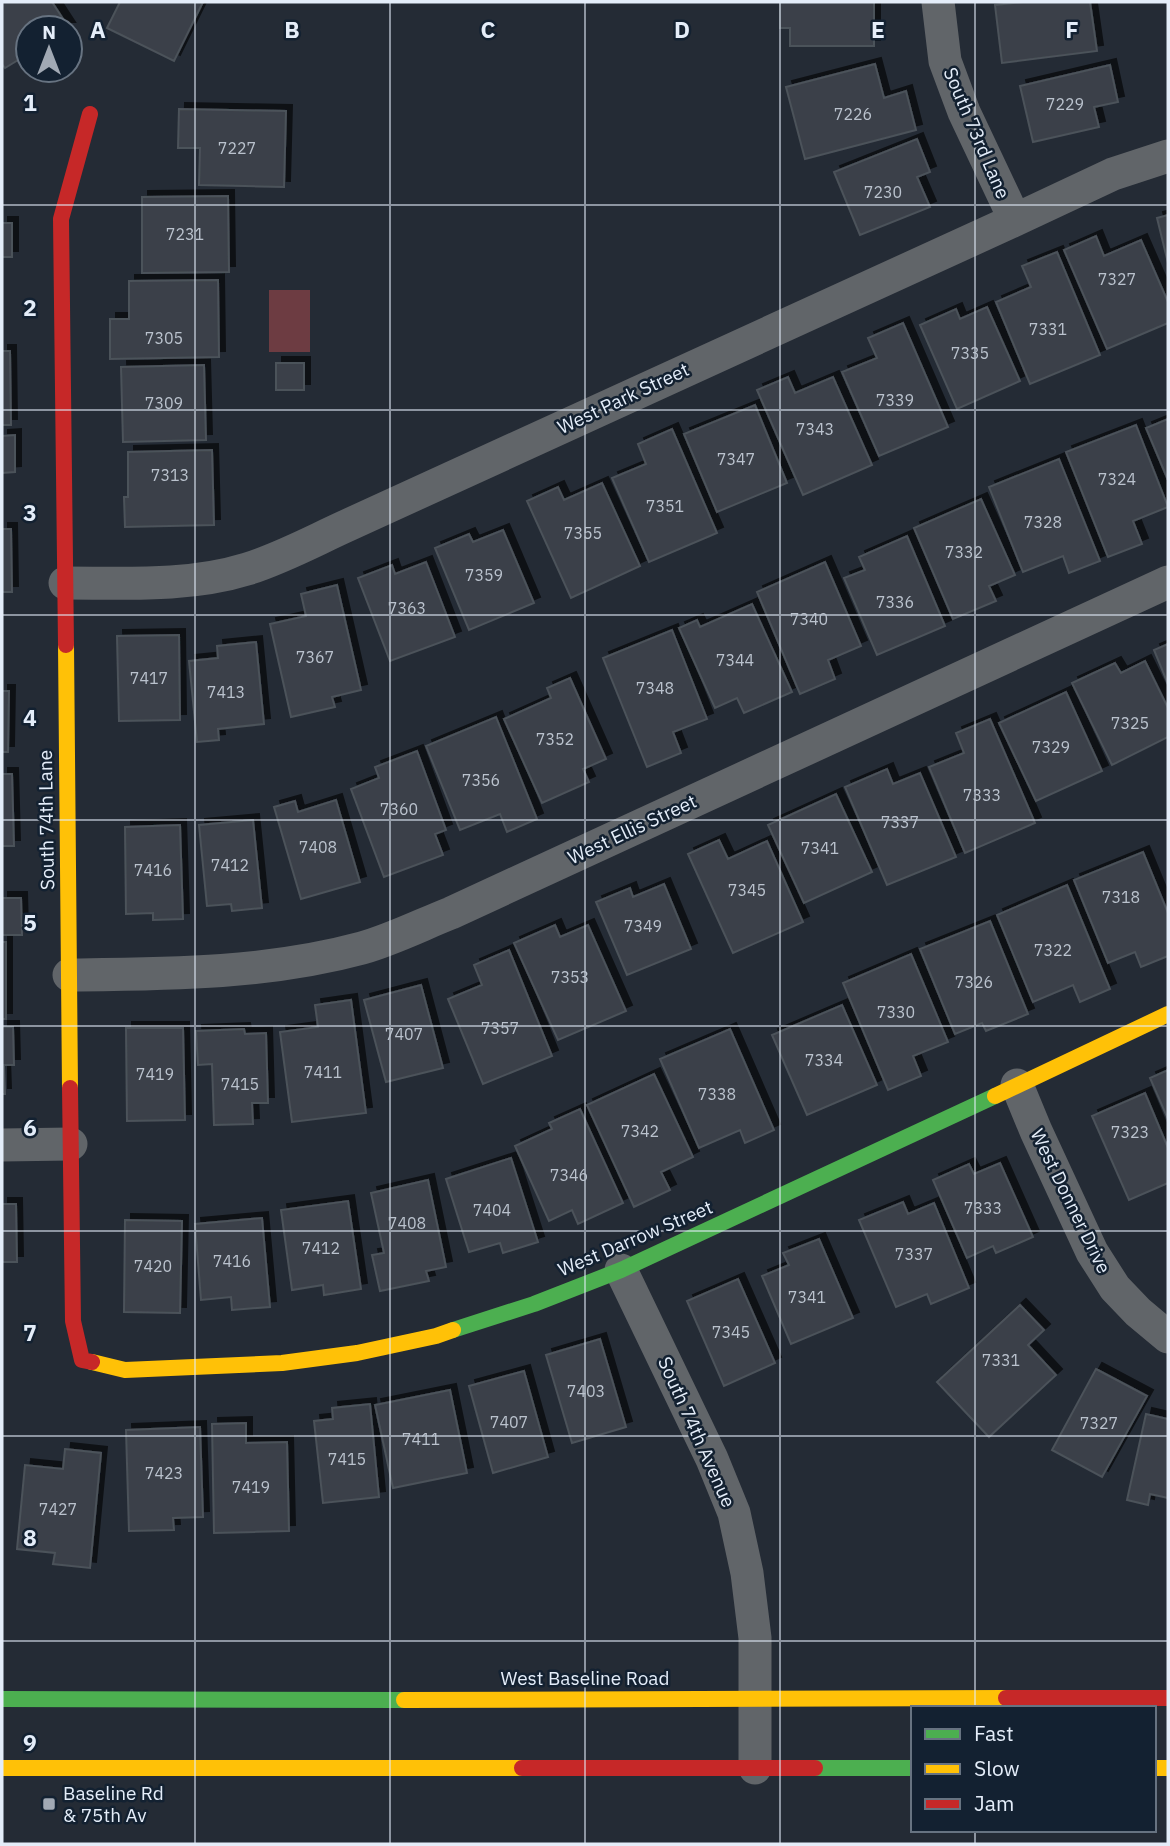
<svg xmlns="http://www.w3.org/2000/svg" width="1170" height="1846" viewBox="0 0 1170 1846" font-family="'IBM Plex Sans',sans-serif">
  <defs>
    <filter id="shadow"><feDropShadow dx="6" dy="-6" stdDeviation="0" flood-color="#0009"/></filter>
  </defs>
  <rect width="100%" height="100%" fill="#242b35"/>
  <path fill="#6d3c42" d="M269,290H310V352H269Z"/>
  <path fill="#3b4149" stroke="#4c525a" stroke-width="2" filter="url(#shadow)" d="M2,2H52L69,28H28V54L5,68L2,64Z
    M120,2H203L174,61L107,28Z
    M780,2H874V46H790V28H780Z
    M1023,2H1090L1097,51L1002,63L995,5Z
    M875,64L884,98L906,91L916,130L805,159L786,87Z
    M1110,65L1118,102L1094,107L1099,127L1033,142L1020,86Z
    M179,109L286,111L284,187L199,185L200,148H178Z
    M917,139L930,172L917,177L930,207L860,235L834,172Z
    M228,196L229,272L142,273V197Z
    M1168,215V263L1157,218Z
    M2,223H12V257H2Z
    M1096,236L1104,256L1141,240L1168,302V323L1107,349L1064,250Z
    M1057,252L1100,355L1030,384L996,302L1031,287L1022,266Z
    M218,280L219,357L110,359V319H129V281Z
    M987,307L1020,381L957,409L920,325L956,309L960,319Z
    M903,323L948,427L879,456L842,372L877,358L868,338Z
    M2,351H10L11,425H2Z
    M276,363H304V390H276Z
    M204,365L206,440L123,442L121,367Z
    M788,377L795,393L833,377L872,465L803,495L757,390Z
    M755,405L787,483L717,512L684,434Z
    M1168,419V480L1146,428Z
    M1136,425L1168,507L1133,521L1142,544L1108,557L1066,452Z
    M672,429L717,533L649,562L612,478L646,464L638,444Z
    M15,435V472L2,473V436Z
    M212,450L214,525L125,527L124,497H128V452Z
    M1059,459L1100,561L1069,573L1063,556L1023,572L989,487Z
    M602,483L640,566L571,598L527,501L558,487L564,500Z
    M981,499L1015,575L989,586L996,601L953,619L914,528Z
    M2,529H11L12,592H2Z
    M503,530L534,603L469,630L435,548L469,534L473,542Z
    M907,536L945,626L877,655L844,578L865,570L859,557Z
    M426,562L455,637L390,661L358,578L392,565L395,574Z
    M825,562L861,646L828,660L835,679L800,694L757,592Z
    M337,585L361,690L332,697L335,707L291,717L270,624L306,616L301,594Z
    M752,604L792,692L744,713L737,698L715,708L679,628L697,620L700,627Z
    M672,630L707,719L673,732L681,753L647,767L603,658Z
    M179,635L180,720L119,721L117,636Z
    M256,642L264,724L218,729L219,740L197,742L189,661L218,658L217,646Z
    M1168,644V684L1154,650Z
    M1145,661L1168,708V737L1112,765L1072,683L1115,663L1121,673Z
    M570,678L606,759L583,769L589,782L542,803L504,719L551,698L547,688Z
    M2,691H9L8,752H2Z
    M1066,692L1102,771L1036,801L999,723Z
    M496,717L537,819L507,832L500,814L460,830L426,746Z
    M990,719L1035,823L965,853L929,767L964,753L956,733Z
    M417,751L446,830L435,834L443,855L384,877L351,789L379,778L375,767Z
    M887,769L893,784L920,773L956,857L887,885L845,787Z
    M2,774H12L14,846H2Z
    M836,794L872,872L804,903L768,825Z
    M336,800L360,882L301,899L274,807L295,801L298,812Z
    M253,820L262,908L232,911L231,904L207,906L199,825Z
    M180,825L183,919L153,920V913L126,914L125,827Z
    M719,840L728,859L767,841L803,922L733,953L688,854Z
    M1143,852L1168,913V956L1141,967L1135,952L1108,963L1074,880Z
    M664,884L691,949L627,975L596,902L630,888L633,897Z
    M1067,885L1110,989L1080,1002L1073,985L1033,1002L997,915Z
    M2,898H21L22,935H2Z
    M990,921L1028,1014L986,1031L982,1023L955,1034L920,949Z
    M555,925L560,937L588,925L626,1011L558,1040L514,943Z
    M2,942H6V1019H2Z
    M509,950L552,1056L483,1084L448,999L482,985L474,965Z
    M911,954L948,1042L913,1056L921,1076L888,1090L843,983Z
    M421,985L443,1068L386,1082L364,1000Z
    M351,1000L366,1113L292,1122L280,1032L318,1027L315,1005Z
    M842,1005L877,1085L807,1115L772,1035Z
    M2,1027H13L14,1065H4L5,1094H2Z
    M126,1028H183L185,1120L127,1121Z
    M244,1029L245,1034L266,1033L268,1103H252L253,1124L214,1125L212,1064L198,1065L196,1031Z
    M730,1029L774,1130L745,1143L740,1130L699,1148L660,1059Z
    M1168,1070V1119L1150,1078Z
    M654,1074L693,1157L661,1172L670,1190L634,1207L587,1105Z
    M1145,1093L1168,1148V1183L1129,1200L1092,1116Z
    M580,1109L623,1203L578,1224L572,1210L549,1221L515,1146L552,1129L549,1123Z
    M511,1158L538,1242L503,1253L500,1243L469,1252L446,1179Z
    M1000,1163L1033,1237L996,1253L993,1246L967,1258L933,1180L969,1164L974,1174Z
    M428,1180L446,1267L426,1271L429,1281L380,1291L372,1255L384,1253L371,1193Z
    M348,1201L361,1289L324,1295L323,1285L292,1290L281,1210Z
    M903,1202L908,1214L934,1203L969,1288L931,1304L927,1294L896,1307L859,1220Z
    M2,1204H16L17,1262H2Z
    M262,1218L270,1307L232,1310L231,1297L201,1300L195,1224Z
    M125,1220L182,1221L180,1313L124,1312Z
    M819,1239L853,1318L791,1344L762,1276L789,1265L783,1253Z
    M738,1279L775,1363L724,1386L687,1301Z
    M1020,1305L1044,1330L1028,1345L1056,1375L989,1437L937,1382Z
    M600,1339L626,1427L572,1443L546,1355Z
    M1096,1369L1147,1396L1102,1477L1052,1450Z
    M524,1371L548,1457L493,1473L469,1386Z
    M450,1390L467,1473L393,1488L375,1405Z
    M370,1404L379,1497L323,1503L314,1421L333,1419L332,1408Z
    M1146,1414L1168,1419V1498L1150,1494L1148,1505L1127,1500Z
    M246,1423V1443L287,1442L289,1531L214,1533L212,1424Z
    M200,1427L203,1517L173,1518L174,1530L129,1531L126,1430Z
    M65,1449L101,1453L90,1568L53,1564L55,1553L17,1549L25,1465L63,1469Z"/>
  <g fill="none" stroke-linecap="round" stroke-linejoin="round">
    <path stroke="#616569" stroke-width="33" d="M938,2L945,61L964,112L1015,220
      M65,583C125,583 189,587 247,569C282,558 313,541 346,526L1015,220L1113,174L1168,156
      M69,975C167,974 266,974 362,948C391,940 423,924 451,913L1168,582
      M1017,1085L1036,1131L1092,1252L1115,1288L1138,1312L1168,1337
      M2,1145L71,1144
      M621,1270L712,1459L734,1513L747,1573L755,1638V1768"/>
    <path stroke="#4caf50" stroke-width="16" d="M453,1330L534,1304L621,1270L995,1096
      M2,1699L404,1700
      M815,1768H913"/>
    <path stroke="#ffc107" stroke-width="16" d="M66,645L70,1088
      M995,1096L1168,1014
      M92,1362L125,1370L282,1363L357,1353L436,1336L453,1330
      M404,1700L1006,1698
      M2,1768H522
      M1154,1768H1168"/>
    <path stroke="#c62828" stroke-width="16" d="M66,645L61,219L90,114
      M70,1088L73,1321L82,1360L92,1362
      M1006,1698H1168
      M522,1768H815"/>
  </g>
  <path fill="none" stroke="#e4edf9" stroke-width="2" stroke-opacity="0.55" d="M195,2V1844M390,2V1844M585,2V1844M780,2V1844M975,2V1708M2,205H1168M2,410H1168M2,615H1168M2,820H1168M2,1026H1168M2,1231H1168M2,1436H1168M2,1641H1168M975,1830V1844"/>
  <rect fill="#a1a9b4" stroke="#132131" stroke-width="2.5" x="42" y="1797" width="14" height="14" rx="3.5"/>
  <g text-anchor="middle" stroke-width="5" stroke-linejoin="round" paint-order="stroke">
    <g font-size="16" fill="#bac2cd">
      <text x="1065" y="110">7229</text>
      <text x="853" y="120">7226</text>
      <text x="237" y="154">7227</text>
      <text x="883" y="198">7230</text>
      <text x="185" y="240">7231</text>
      <text x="1117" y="285">7327</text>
      <text x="1048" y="335">7331</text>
      <text x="164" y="344">7305</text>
      <text x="970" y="359">7335</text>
      <text x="895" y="406">7339</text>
      <text x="164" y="409">7309</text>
      <text x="815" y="435">7343</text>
      <text x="736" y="465">7347</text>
      <text x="170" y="481">7313</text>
      <text x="1117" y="485">7324</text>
      <text x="665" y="512">7351</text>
      <text x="1043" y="528">7328</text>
      <text x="583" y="539">7355</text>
      <text x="964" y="558">7332</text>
      <text x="484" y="581">7359</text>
      <text x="895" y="608">7336</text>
      <text x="407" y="614">7363</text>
      <text x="809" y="625">7340</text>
      <text x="315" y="663">7367</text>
      <text x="735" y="666">7344</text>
      <text x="149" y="684">7417</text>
      <text x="655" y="694">7348</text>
      <text x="226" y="698">7413</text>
      <text x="1130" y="729">7325</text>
      <text x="555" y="745">7352</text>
      <text x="1051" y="753">7329</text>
      <text x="481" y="786">7356</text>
      <text x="982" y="801">7333</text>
      <text x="399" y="815">7360</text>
      <text x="900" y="828">7337</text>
      <text x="318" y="853">7408</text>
      <text x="820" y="854">7341</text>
      <text x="230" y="871">7412</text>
      <text x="153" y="876">7416</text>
      <text x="747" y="896">7345</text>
      <text x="1121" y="903">7318</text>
      <text x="643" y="932">7349</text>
      <text x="1053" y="956">7322</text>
      <text x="570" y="983">7353</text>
      <text x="974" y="988">7326</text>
      <text x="896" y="1018">7330</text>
      <text x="500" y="1034">7357</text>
      <text x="404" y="1040">7407</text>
      <text x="824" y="1066">7334</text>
      <text x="323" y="1078">7411</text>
      <text x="155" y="1080">7419</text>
      <text x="240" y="1090">7415</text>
      <text x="717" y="1100">7338</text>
      <text x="640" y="1137">7342</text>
      <text x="1130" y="1138">7323</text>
      <text x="569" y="1181">7346</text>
      <text x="983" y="1214">7333</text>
      <text x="492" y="1216">7404</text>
      <text x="407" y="1229">7408</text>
      <text x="321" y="1254">7412</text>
      <text x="914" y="1260">7337</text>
      <text x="232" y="1267">7416</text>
      <text x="153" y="1272">7420</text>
      <text x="807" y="1303">7341</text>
      <text x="731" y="1338">7345</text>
      <text x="1001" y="1366">7331</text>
      <text x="586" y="1397">7403</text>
      <text x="509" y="1428">7407</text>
      <text x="1099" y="1429">7327</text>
      <text x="421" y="1445">7411</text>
      <text x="347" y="1465">7415</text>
      <text x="164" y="1479">7423</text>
      <text x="251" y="1493">7419</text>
      <text x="58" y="1515">7427</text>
    </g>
    <g font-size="19" fill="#e4edf9" stroke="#132131">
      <text transform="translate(977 133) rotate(67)" y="7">South 73rd Lane</text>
      <text transform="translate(623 398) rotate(-25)" y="7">West Park Street</text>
      <text transform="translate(46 820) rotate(-91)" y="7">South 74th Lane</text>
      <text transform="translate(632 829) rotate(-25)" y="7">West Ellis Street</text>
      <text transform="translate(1071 1201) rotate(64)" y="7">West Donner Drive</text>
      <text transform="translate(635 1238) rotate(-23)" y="7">West Darrow Street</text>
      <text transform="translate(697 1432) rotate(66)" y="7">South 74th Avenue</text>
      <text x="585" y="1685">West Baseline Road</text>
    </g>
    <g font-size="19" fill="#e4edf9" stroke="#132131" text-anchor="start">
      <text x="63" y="1800">Baseline Rd<tspan x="63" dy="22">&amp; 75th Av</tspan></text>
    </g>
  </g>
  <g font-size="23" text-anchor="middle" font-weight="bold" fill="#e4edf9" stroke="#132131" stroke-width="5" stroke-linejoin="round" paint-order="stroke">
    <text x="98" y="38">A</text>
    <text x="292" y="38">B</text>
    <text x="488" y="38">C</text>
    <text x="682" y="38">D</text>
    <text x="878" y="38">E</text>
    <text x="1072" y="38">F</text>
    <text x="30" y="111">1</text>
    <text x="30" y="316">2</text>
    <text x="30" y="521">3</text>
    <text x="30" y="726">4</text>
    <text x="30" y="931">5</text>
    <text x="30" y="1136">6</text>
    <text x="30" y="1341">7</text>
    <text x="30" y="1546">8</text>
    <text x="30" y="1751">9</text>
  </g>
  <rect width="1170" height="1846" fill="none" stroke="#e4edf9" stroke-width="7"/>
  <rect x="911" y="1706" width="245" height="126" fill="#132131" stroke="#677381" stroke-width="2"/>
  <rect x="925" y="1729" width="35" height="10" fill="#4caf50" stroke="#677381" stroke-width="2"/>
  <text x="974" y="1741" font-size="21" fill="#e4edf9">Fast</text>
  <rect x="925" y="1764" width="35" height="10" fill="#ffc107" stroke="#677381" stroke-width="2"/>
  <text x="974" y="1776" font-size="21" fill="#e4edf9">Slow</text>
  <rect x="925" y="1799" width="35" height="10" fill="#c62828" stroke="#677381" stroke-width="2"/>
  <text x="974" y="1811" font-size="21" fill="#e4edf9">Jam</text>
  <g transform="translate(49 49)"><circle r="33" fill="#132131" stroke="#677381" stroke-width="2"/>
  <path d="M0-5L12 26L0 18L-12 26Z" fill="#a1a9b4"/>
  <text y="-10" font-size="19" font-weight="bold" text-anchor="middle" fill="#e4edf9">N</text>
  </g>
</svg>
